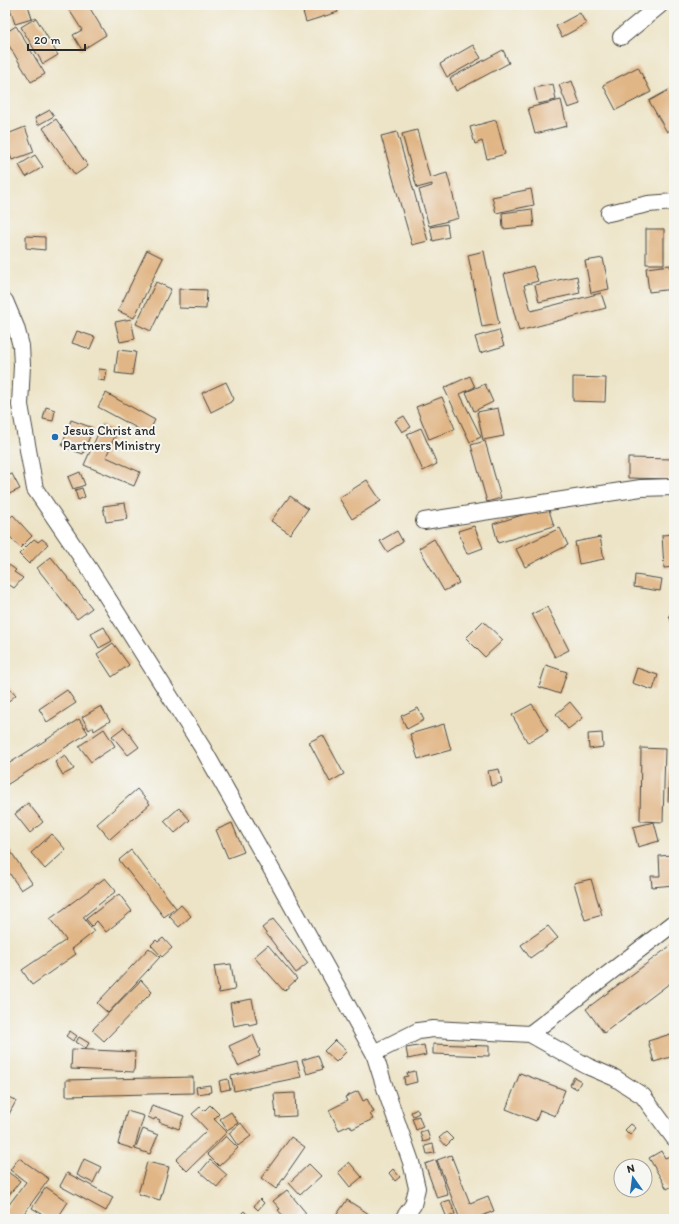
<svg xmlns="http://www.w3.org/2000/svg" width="679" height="1224" viewBox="0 0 679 1224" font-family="Itim,sans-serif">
  <rect width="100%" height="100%" fill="#f6f6f2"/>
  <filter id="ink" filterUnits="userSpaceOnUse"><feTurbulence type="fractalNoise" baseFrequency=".025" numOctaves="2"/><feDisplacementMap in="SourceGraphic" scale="8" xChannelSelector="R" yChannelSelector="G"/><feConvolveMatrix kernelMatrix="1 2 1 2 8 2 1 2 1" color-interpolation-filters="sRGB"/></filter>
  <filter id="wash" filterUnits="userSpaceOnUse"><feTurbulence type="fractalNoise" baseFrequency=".012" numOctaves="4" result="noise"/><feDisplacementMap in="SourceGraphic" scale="16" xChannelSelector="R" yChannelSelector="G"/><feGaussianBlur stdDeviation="0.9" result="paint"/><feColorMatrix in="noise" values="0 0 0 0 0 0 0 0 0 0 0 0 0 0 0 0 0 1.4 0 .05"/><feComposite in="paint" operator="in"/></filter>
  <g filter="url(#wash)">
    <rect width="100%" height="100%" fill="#ede4c7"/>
    <g id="blocks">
      <path fill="#e1b686" d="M9,5H28L32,19L15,24Z
        M66,5H88L106,35L82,50L73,35L82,30Z
        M301,5H336L338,12L306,22Z
        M580,13L586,24L562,37L556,26Z
        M36,18L58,55L43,64L21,27Z
        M16,26L45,74L31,82L5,39V33Z
        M473,45L481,58L447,77L440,64Z
        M503,50L509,63L456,91L450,78Z
        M638,67L651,92L616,110L603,85Z
        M572,81L580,104L568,108L559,85Z
        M553,84L556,100L538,104L534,88Z
        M674,87V128L667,132L649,101Z
        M561,100L567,126L535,134L528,108Z
        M50,110L54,116L38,125L35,118Z
        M56,119L88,166L75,175L43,128Z
        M496,120L505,154L487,159L482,141L475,144L470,127Z
        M25,127L34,152L12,160L5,143V135Z
        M417,130L430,178L447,173L459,218L429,226L419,190L432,186V184L417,188L402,134Z
        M397,132L428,241L412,245L381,136Z
        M35,155L43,167L26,177L19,165Z
        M531,189L534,205L496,213L492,197Z
        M532,209L534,226L503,229L502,213Z
        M447,224L449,237L433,241L430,227Z
        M646,229H664V264H646Z
        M26,236L45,237V250L26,248Z
        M147,250L163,258L134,318L118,311Z
        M484,251L499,324L482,327L468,255Z
        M603,258L609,289L591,293L585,261Z
        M670,265L673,289L649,292L646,268Z
        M533,266L538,281L524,285L531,311L601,293L606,308L519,331L504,274Z
        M577,276L580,293L539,302L535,285Z
        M156,282L171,289L151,331L136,324Z
        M179,289L207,290L206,309L179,308Z
        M131,319L135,339L120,342L115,322Z
        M499,330L504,346L480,353L475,337Z
        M77,331L95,337L90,349L72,343Z
        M118,350L136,352L132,375L115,373Z
        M99,369L107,370L105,381L98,380Z
        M470,376L475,387L460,394L481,437L470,442L444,388Z
        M573,377L606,378L605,402L573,401Z
        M226,382L234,399L231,401V402L211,412L202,393Z
        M485,384L493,402L474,411L466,392Z
        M106,393L155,420L148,434L98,407Z
        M442,397L455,429L429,439L416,407Z
        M46,407L55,410L53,421L43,419Z
        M498,408L504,436L483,440L477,412Z
        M404,416L411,427L402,432L395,421Z
        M71,420L93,428L83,454L62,446Z
        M102,425L117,431L106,457L140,472L134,486L84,465Z
        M421,428L437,464L423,471L407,434Z
        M485,441L501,498L487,502L471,445Z
        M628,458L674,459V479L628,478Z
        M80,472L85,485L73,489L68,477Z
        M12,474L20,489L9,494L5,487V477Z
        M367,480L381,501L352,519L339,498Z
        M82,488L85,497L78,500L75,490Z
        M290,496L308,509L290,534L271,521Z
        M125,503L128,519L106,522L103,506Z
        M548,507L554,526L498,543L493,524Z
        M13,515L32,536L20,548L5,531V522Z
        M474,526L483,548L467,554L458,531Z
        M560,528L568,545L525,567L516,549Z
        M397,531L403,542L387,552L380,541Z
        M674,534V567L664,568L662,535Z
        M600,537L604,559L579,564L575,542Z
        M34,539L38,542L42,539L48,544L29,564L19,554Z
        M434,539L459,583L444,591L419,548Z
        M51,557L92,608L77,619L37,568Z
        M9,565L16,570L14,572L23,578L14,588L5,582V571Z
        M635,575L662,579L660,591L634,587Z
        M547,607L569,650L555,657L532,614Z
        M674,614V630L669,615Z
        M483,621L503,640L485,657L466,638Z
        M104,627L112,641L99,648L91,634Z
        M113,643L129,665L112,677L97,654Z
        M546,665L567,672L560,694L539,687Z
        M637,668L658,675L653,690L632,683Z
        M5,682L16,695L5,704Z
        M67,690L76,703L47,722L39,709Z
        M570,702L583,718L568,729L556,714Z
        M532,704L548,731L528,743L512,715Z
        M101,706L110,721L94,731L93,727L89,730L82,717Z
        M418,708L424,720L407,729L401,716Z
        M79,719L88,733L5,786V766Z
        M444,724L451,750L418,759L410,734Z
        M124,727L139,747L128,755L112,736Z
        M104,729L115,746L91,762L79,746Z
        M602,733L603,747L589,749L588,734Z
        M323,735L344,774L330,782L309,742Z
        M641,748L665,749L663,822L640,821Z
        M65,755L74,769L63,775L55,762Z
        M670,762H674V802H668Z
        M499,769L502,783L491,786L488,771Z
        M137,789L150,804L110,839L97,824Z
        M28,803L43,822L30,833L15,814Z
        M179,808L190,820L175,833L164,821Z
        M654,822L659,841L638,847L633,827Z
        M232,823L244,852L228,858L216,830Z
        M52,834L66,850L45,869L31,853Z
        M5,843L32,883L21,890L5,867Z
        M131,850L176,908L164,917L119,860Z
        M673,855L674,885L652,887L651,876H660L659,856Z
        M105,878L116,891L83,917L94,932L72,949L76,954L32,985L22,970L66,940L50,919Z
        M591,879L602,915L585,920L574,883Z
        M119,894L132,911L106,932L97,921L92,926L86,919Z
        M181,905L191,916L179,927L169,916Z
        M273,919L308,963L296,973L262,928Z
        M548,926L558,938L530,958L521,945Z
        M163,938L172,948L162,957L151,945L156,940L158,942Z
        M674,943V980L604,1033L586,1009Z
        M268,945L297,979L284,991L254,957Z
        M149,948L160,957L108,1013L97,1003Z
        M231,964L235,990L219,993L214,966Z
        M141,980L152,992L104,1041L92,1030Z
        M252,999L257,1023L249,1025L248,1023L234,1026L230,1003Z
        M70,1031L77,1036L73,1041L66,1036Z
        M674,1033V1056L654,1062L648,1041Z
        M253,1035L260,1051L258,1052L260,1056L238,1066L229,1046Z
        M79,1037L89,1043L86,1048L76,1042Z
        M335,1040L347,1051L336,1062L324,1051Z
        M433,1044L489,1046V1056L433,1054Z
        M424,1045L426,1055L408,1059L406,1048Z
        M72,1049L135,1052L134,1072L71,1069Z
        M318,1055L323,1069L307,1074L302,1060Z
        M297,1061L301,1077L234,1091L231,1076Z
        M415,1071L417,1082L405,1085L404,1077L408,1076L407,1073Z
        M520,1073L565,1090L555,1116L540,1110L536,1121L506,1109Z
        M193,1077V1093L66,1096V1080Z
        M574,1077L581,1081L577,1089L570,1085Z
        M228,1079L230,1089L221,1091L219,1081Z
        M210,1085L211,1092L197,1094L196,1087Z
        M358,1091L363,1101L367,1099L374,1112L370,1114L373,1119L352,1129L350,1125L339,1130L329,1110L347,1101L345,1097Z
        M295,1093L296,1116L276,1117L274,1094Z
        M5,1095L16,1101L8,1116L5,1114Z
        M152,1105L184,1116L179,1129L159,1122L160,1120L155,1118L154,1120L148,1117Z
        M210,1105L219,1114L214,1119L227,1132L187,1171L176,1160L207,1130L192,1114L200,1107L204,1111Z
        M417,1109L419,1113L413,1116L411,1112Z
        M127,1111L144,1116L134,1149L118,1144Z
        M231,1112L238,1123L227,1130L220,1119Z
        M419,1116L423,1127L416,1130L412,1118Z
        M241,1123L251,1136L238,1146L229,1133Z
        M631,1124L636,1128L630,1135L625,1130Z
        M143,1129L158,1135L150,1154L135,1149Z
        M427,1130L430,1140L423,1142L420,1132Z
        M446,1132L453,1139L446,1146L439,1138Z
        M226,1136L238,1148L219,1166L207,1154Z
        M291,1137L305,1147L276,1189L261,1178Z
        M433,1144L435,1153L427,1154L425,1146Z
        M661,1151L665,1158L670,1156L674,1163L672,1166L674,1170V1185L667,1189L649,1158Z
        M451,1155L470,1203L488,1196L494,1211L474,1219H460L437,1160Z
        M19,1158L49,1179L20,1219H5V1210L26,1182L10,1170Z
        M84,1159L101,1167L93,1183L77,1175Z
        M210,1160L227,1175L217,1187L200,1172Z
        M436,1160L448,1195L437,1198L425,1164Z
        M147,1162L169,1167L160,1200L138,1194Z
        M349,1162L362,1177L350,1187L338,1172Z
        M309,1164L321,1176L300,1195L289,1183Z
        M393,1169L400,1177L395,1181L389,1173Z
        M8,1172L20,1181L5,1200V1176Z
        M67,1173L113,1197L106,1211L60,1186Z
        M46,1187L68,1202L57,1219H50L32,1208Z
        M287,1190L306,1213L299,1219H286L278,1210L280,1209L273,1201Z
        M260,1199L264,1203L258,1210L254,1206Z
        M347,1200L369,1214L366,1219H338L335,1217Z
        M450,1200L455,1214L447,1218L441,1203Z
        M244,1211L248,1215L244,1219H240L238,1217Z"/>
    </g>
  </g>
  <g filter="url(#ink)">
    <use href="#blocks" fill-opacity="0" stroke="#484742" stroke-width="1"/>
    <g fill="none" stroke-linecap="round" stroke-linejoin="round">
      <defs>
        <path id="street" d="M621,37L660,5
          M609,213L648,204L674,202
          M5,301L16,327L21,346L22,365L20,405L35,489L90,570L202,747L277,879L374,1053
          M424,521L641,488L674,487
          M530,1034L674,923
          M403,1219L413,1205L417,1188L411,1162L386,1091L374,1053L418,1031L433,1029L530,1034L587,1066L615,1078L643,1096L674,1138"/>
      </defs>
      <use href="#street" stroke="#484742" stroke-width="18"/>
      <use href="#street" stroke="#fff" stroke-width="16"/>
    </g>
  </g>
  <circle fill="#1f6fb2" stroke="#f6f6f2" stroke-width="1.5" cx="55" cy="437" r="4"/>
  <g text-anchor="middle" stroke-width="4" stroke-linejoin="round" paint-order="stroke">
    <g font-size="13" fill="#2b2b2b" stroke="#f6f6f2" text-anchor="start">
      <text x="63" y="435">Jesus Christ and<tspan x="63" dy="15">Partners Ministry</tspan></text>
    </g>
  </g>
  <rect width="679" height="1224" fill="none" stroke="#f6f6f2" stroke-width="20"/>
  <g transform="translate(633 1178) rotate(346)"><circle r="19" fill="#f6f6f2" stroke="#a5a5a2"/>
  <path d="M0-3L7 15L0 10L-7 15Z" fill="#1f6fb2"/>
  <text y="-6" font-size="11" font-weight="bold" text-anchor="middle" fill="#2b2b2b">N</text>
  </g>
  <path d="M28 44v6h57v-6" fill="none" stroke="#2b2b2b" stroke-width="2"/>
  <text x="34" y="44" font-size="12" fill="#2b2b2b" stroke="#f6f6f2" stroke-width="3" paint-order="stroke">20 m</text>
</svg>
